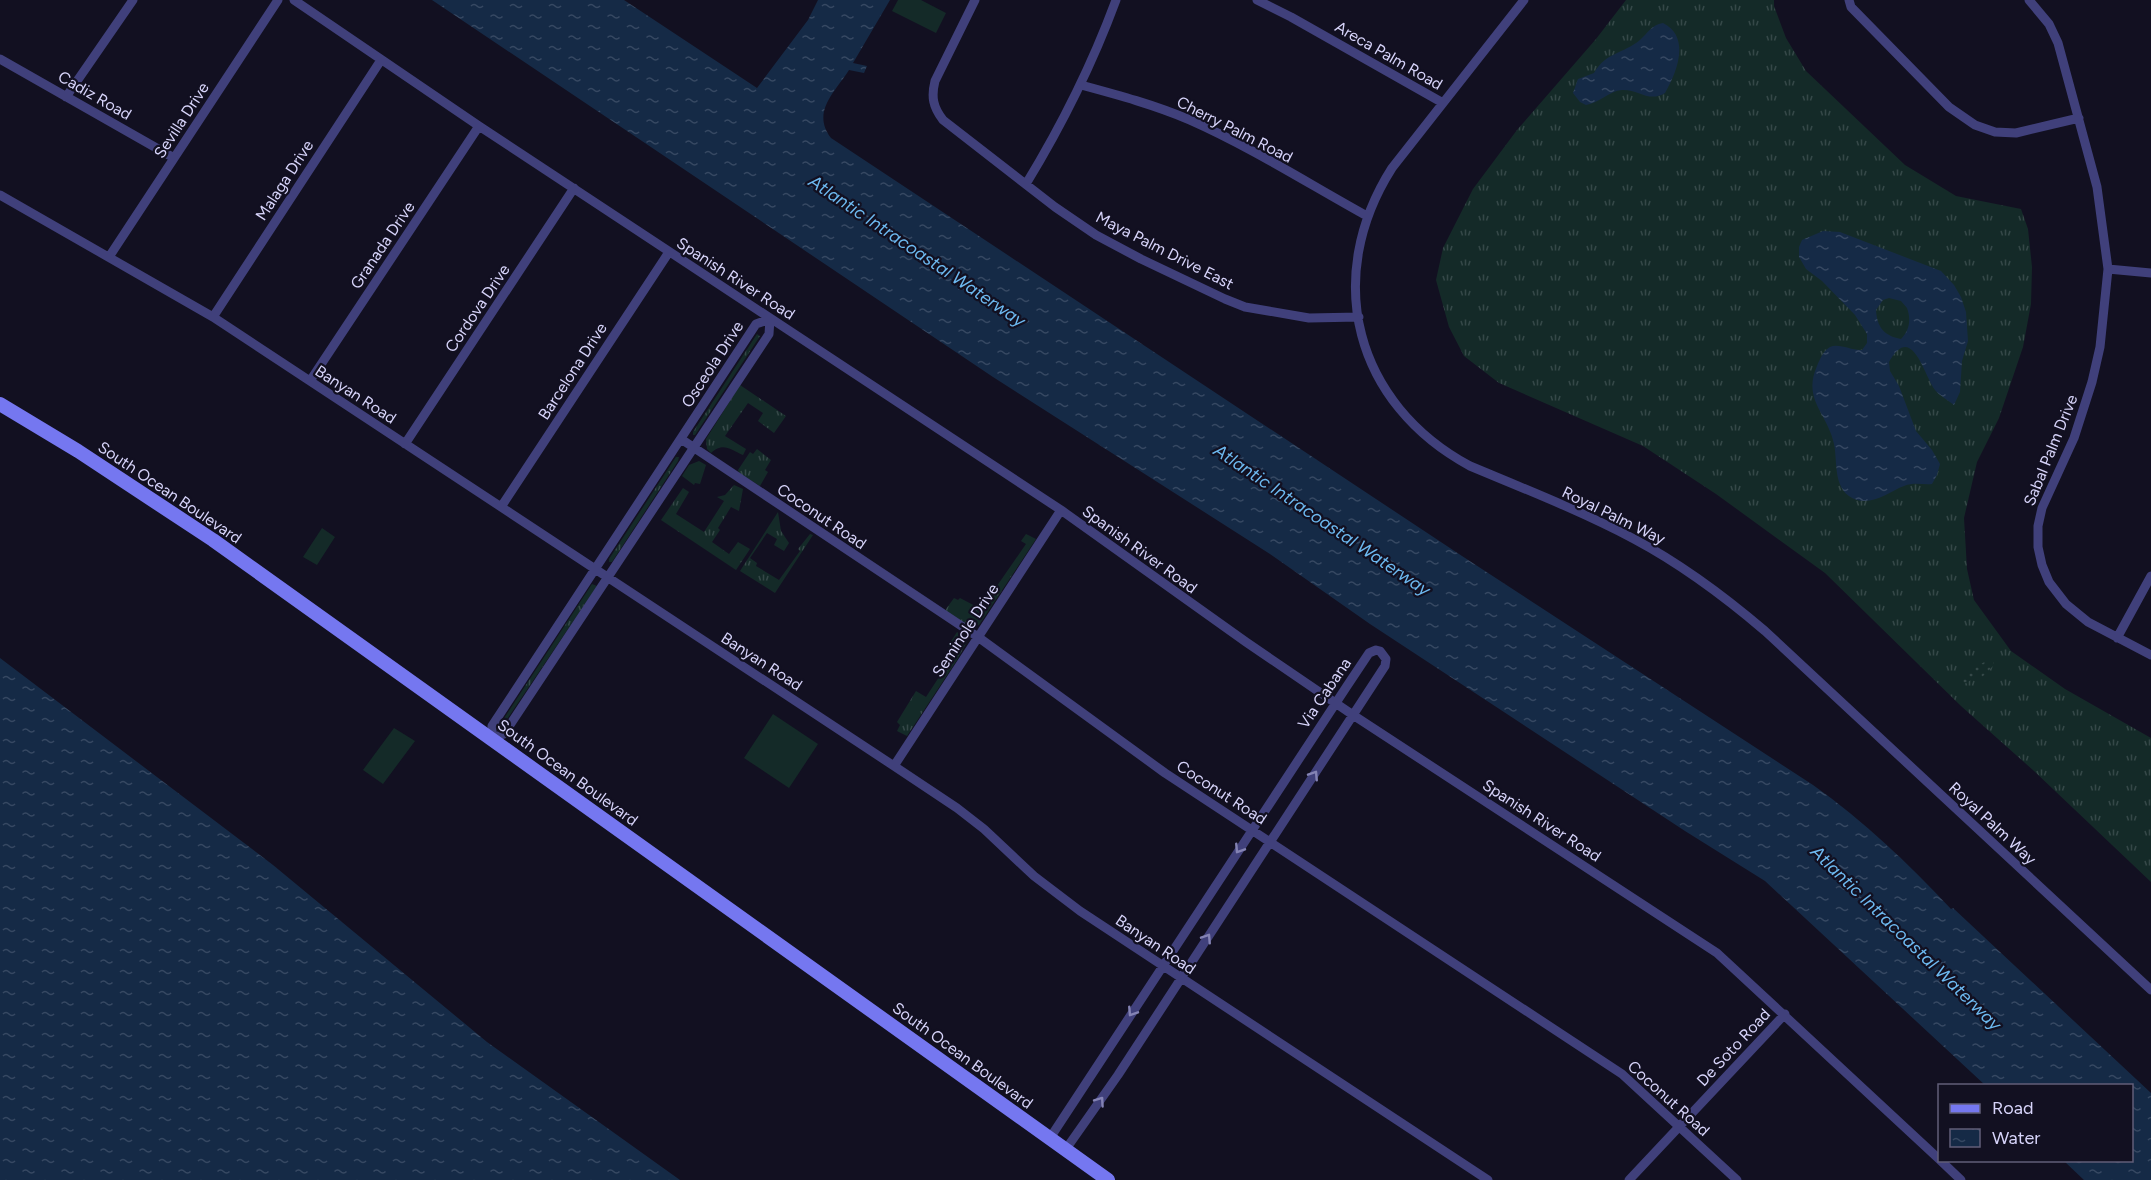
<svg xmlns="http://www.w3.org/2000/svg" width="2151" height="1180" viewBox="0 0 2151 1180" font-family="Figtree,sans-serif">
  <defs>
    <pattern id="grass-tufts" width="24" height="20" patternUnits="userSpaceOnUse" patternTransform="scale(1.5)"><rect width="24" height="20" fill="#142a28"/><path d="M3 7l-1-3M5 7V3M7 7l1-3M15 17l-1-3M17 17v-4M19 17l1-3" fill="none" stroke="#354848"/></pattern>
    <pattern id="garden-dots" width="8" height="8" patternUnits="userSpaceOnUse" patternTransform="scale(1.5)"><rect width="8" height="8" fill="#142a28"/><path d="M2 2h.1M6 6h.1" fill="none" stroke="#354848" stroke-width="1.8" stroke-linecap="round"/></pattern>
    <pattern id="water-ripples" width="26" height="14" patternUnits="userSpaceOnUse" patternTransform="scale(1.5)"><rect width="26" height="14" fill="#152a46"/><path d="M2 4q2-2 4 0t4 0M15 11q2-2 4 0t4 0" fill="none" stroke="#364862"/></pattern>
  </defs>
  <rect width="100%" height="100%" fill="#121021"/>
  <path fill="url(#grass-tufts)" d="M1626,0H1774V6L1786,38L1806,71L1905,165L1956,196L2021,209L2028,229L2032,267L2031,304L2023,347L1999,418L1977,462L1964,518L1967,569L1974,600L2011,651L2065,689L2151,738V882L2034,771L1961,706L1825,573L1716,494L1643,446L1499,383L1464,356L1449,327L1436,280L1443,248L1473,189L1517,130L1596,39Z
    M757,334L760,336L695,435H693V432Z
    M740,385L786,416L774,433L758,421L763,413L748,403L725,436L746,449L743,455C730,449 723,442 711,453L707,449L706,439Z
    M757,449L771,460L765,470L768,472L760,486L739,473L738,470L750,452L753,454Z
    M676,457H679L678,461L612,562H609V559Z
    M699,461L706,465L700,484L695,483L694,485L682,476L689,465Z
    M734,485L743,489L739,511L731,507L718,528L720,530L712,542L729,554L738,542L750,549L736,570L661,520L683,488L689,492L676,514L704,532L724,501L717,497L725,495Z
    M778,512L781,531L789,543L784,551L774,545L777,539L767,533L750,558L757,563L756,566L779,580L800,551L798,549L810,534L813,535L775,593L740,571Z
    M1026,534L1036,539L979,625C967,630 956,618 946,612V609L954,598L958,600L960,598L981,609L1026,544L1021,541Z
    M592,584L597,586L501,728L499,726L501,723Z
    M957,632L966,638L967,642L957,660L907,736L897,731L900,725L897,722L916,691L926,697L956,651L948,646Z"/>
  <path fill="url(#garden-dots)" d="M1989,659L1994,661V665L1981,678L1971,680L1961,686L1960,685C1960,668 1978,668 1989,659Z"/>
  <path fill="#142a28" d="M898,0H921L946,13L936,33L892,11Z
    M322,528L335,537L317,565L303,557Z
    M773,714L818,744L789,788L744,758Z
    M394,728L415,741L383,784L363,770Z"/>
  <path fill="url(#water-ripples)" fill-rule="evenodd" d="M432,0H624L757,88L808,20L818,0H890L853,63L867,66L864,73L849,70C835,92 811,112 831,138L1462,556L1813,785C1864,821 1909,864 1951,909L1953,908L2151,1093V1180H2084L2064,1161L2132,1160V1086L1985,1085L1765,881L1685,831L1370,624L1270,554L993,377Z
    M1663,23C1691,37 1677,72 1665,93C1649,103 1638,89 1622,90C1609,91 1599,103 1586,105L1580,102L1573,93L1578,79L1594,73C1606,52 1623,54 1640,40C1648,33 1651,25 1663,23Z
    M1823,231L1840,232L1941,271L1954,285L1961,297L1966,312L1968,341L1962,361L1960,392L1954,405C1948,400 1940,396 1935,390C1924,376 1912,321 1889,362L1890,371L1899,386L1916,431L1932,450L1940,464L1937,475L1932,484C1923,485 1914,482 1904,486C1890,491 1874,505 1857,500C1832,492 1838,463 1834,444C1828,414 1802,400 1817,366C1820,359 1823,351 1830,347C1839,343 1852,351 1862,350L1867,343V334L1855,315L1822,281L1806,269L1799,257V247L1802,240ZM1889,298L1901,301L1907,308C1911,319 1910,330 1901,339C1884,336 1877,327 1876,310L1883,300Z
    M0,658L273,865L487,1042L680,1180H0Z"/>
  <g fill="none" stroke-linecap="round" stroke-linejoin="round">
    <path stroke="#40407b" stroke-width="9" d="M294,0L479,126L1061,510L1246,642L1353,715L1717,953L1940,1160
      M975,0L935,81C931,97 933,107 943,120L1055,207L1096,235L1141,259L1225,299L1245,307L1309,318L1359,317
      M1257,0L1291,17L1443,103
      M1524,0L1392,168C1322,278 1355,404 1470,466C1525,489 1581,511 1634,539C1681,564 1724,596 1765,631L2151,990
      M1849,0L1851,7L1949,107L1975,125L1995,132L2016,133L2079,118
      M2029,0L2049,24L2058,43L2097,187L2108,269L2100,347L2092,382L2074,438L2042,508L2038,526V547L2042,565L2049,582L2066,604L2088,622L2151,655
      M0,59L174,158
      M1081,85C1118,95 1155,105 1190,120C1251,147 1309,184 1367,216
      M66,97L133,0
      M1026,184C1062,125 1092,65 1116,0
      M0,195L213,317L894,766L957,808L984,829L1034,876L1080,911L1488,1180
      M109,257L278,0
      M2108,269L2151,273
      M213,317L381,60
      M770,319L769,334L504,734L492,738V726L756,324Z
      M310,381L479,126
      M681,439L978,637L1165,773L1622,1074L1737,1180
      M405,444L574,188
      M501,507L669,252
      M2117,638L2151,576
      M894,766L1061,510
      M1050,1138L1347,686L1369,653L1376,650L1380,651L1386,659L1385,666L1118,1075L1066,1149
      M1940,1160L1961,1180
      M1629,1180L1785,1014"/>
    <path stroke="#7577f0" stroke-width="14" d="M0,404L78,451L213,540L1108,1180"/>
  </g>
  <defs><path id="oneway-chevron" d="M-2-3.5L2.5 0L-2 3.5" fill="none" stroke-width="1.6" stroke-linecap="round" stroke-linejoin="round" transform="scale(1.5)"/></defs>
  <g stroke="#8483b4">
    <use href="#oneway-chevron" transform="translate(1314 775) rotate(-57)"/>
    <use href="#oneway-chevron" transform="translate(1239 849) rotate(123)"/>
    <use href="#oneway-chevron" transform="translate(1207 938) rotate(-57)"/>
    <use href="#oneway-chevron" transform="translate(1132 1012) rotate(123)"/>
    <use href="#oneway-chevron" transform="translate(1100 1101) rotate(-55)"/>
  </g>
  <g text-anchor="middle" stroke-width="4.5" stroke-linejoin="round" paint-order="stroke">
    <g font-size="16" fill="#d7d4fa" stroke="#121021">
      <text transform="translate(1389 55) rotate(30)" y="6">Areca Palm Road</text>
      <text transform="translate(95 95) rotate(30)" y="6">Cadiz Road</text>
      <text transform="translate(181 120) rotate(-57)" y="6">Sevilla Drive</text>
      <text transform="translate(1235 129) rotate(27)" y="6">Cherry Palm Road</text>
      <text transform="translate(284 180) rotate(-57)" y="6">Malaga Drive</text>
      <text transform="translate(382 245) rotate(-56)" y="6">Granada Drive</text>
      <text transform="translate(1165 250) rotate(27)" y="6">Maya Palm Drive East</text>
      <text transform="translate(736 278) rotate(33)" y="6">Spanish River Road</text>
      <text transform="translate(477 308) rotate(-56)" y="6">Cordova Drive</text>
      <text transform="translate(712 364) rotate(-57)" y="6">Osceola Drive</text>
      <text transform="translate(572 371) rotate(-57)" y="6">Barcelona Drive</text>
      <text transform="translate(356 394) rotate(33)" y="6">Banyan Road</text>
      <text transform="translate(2050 450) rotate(-68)" y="6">Sabal Palm Drive</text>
      <text transform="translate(170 492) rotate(34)" y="6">South Ocean Boulevard</text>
      <text transform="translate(1614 515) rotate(26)" y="6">Royal Palm Way</text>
      <text transform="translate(822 516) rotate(34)" y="6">Coconut Road</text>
      <text transform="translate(1140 549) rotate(36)" y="6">Spanish River Road</text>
      <text transform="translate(965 630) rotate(-57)" y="6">Seminole Drive</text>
      <text transform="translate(762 661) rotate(33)" y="6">Banyan Road</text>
      <text transform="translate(1324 693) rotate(-56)" y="6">Via Cabana</text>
      <text transform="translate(568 772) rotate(36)" y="6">South Ocean Boulevard</text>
      <text transform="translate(1222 792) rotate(33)" y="6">Coconut Road</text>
      <text transform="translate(1542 820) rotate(33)" y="6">Spanish River Road</text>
      <text transform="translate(1993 823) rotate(43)" y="6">Royal Palm Way</text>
      <text transform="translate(1156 944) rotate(34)" y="6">Banyan Road</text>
      <text transform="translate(1733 1047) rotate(-47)" y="6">De Soto Road</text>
      <text transform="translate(963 1055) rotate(36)" y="6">South Ocean Boulevard</text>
      <text transform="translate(1669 1098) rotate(42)" y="6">Coconut Road</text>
    </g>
    <g font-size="18" font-style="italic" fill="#6db9f0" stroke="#121021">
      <text transform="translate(917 251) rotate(34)" y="6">Atlantic Intracoastal Waterway</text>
      <text transform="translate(1322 520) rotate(34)" y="6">Atlantic Intracoastal Waterway</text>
      <text transform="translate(1906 938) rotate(44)" y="6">Atlantic Intracoastal Waterway</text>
    </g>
  </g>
  <rect x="1938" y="1084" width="195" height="78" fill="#121021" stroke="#615e78" stroke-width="1.5"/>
  <rect x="1950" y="1104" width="30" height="9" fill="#7577f0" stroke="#615e78" stroke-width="1.5"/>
  <text x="1992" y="1114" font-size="18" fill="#d7d4fa">Road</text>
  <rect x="1950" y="1129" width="30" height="18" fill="url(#water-ripples)" stroke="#615e78" stroke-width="1.5"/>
  <text x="1992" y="1144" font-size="18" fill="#d7d4fa">Water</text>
</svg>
